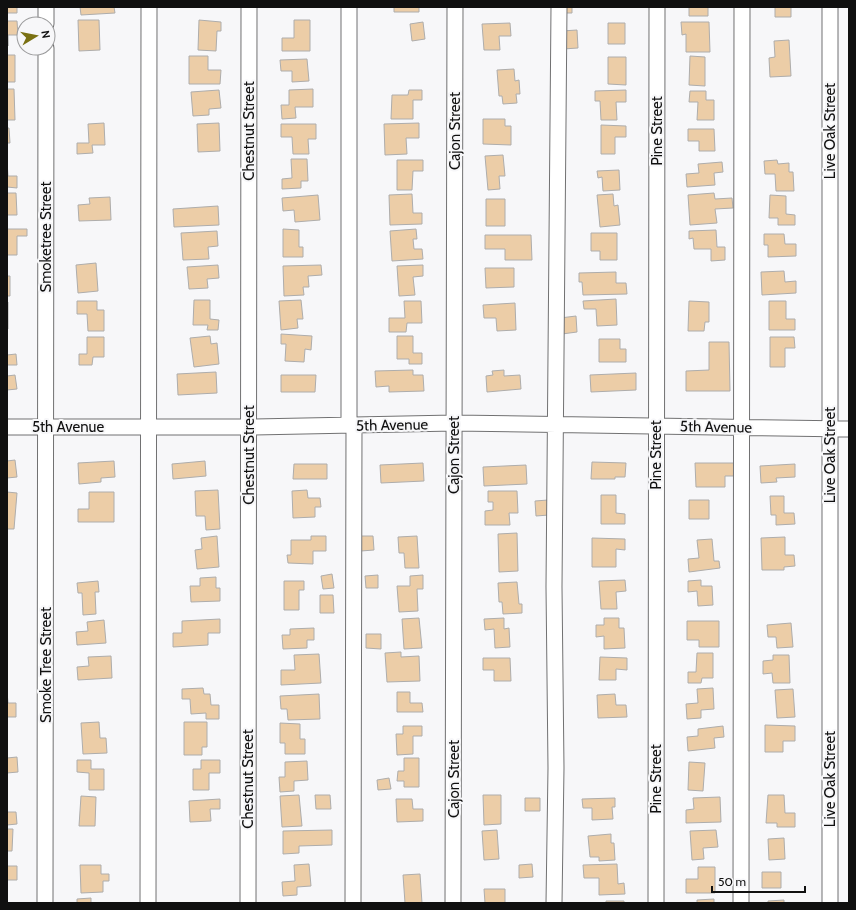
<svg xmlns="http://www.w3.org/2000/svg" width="856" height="910" viewBox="0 0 856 910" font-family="Cabin,sans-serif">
  <rect width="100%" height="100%" fill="#f7f7f9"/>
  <path fill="#eccda7" stroke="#aeadac" d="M7,7H17V13H7Z
    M80,7H114L115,13L81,15Z
    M394,7H419V12H394Z
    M561,7H572V13H561Z
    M689,7H708V16H689Z
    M775,7H791V17H775Z
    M78,20H99L100,50L79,51Z
    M199,20L221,22V31H217L216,51L198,50Z
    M294,20H310V51H282V38H294Z
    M7,21H17L18,35H8V46Z
    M423,22L425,39L412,41L410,24Z
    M681,22H709L710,52H686V34L682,35Z
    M510,23L511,36H499L500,50H484L482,24Z
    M608,23H625V44H608Z
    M577,30L578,48L563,49L562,31Z
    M789,40L791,76L770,77L769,58L775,57L774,41Z
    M7,55H15V82H7Z
    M189,56H208V70H221L220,84H189Z
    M690,56L705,57V86L689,85Z
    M608,57H626V85L608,84Z
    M307,59L309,81L292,82V71H281L280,60Z
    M514,69L515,81L519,80L520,94H516L517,103L503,104L502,96H499L497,70Z
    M7,89H14L15,120H7Z
    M313,89V107H295L296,118L282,119L281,105H289V90Z
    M219,90L221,108L209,109V115L193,116L191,92Z
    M409,90H422V100H413V119H391L392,95H408Z
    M626,90V102H616L617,120H601L600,101H595V91Z
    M690,91H706V100H714V120H697L698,102H689Z
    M483,119H505V126H511V145L483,144Z
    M104,123L105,145H92L93,153L77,154V143H89L88,124Z
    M219,123L220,151L198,152L197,124Z
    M419,123V138H406L407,154L385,155L384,124Z
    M281,124H316V139H308L309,154H293L292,137H281Z
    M601,125L626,126V137H615V154H601Z
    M7,128H9L10,143H7Z
    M688,129H714L715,151H699V141H688Z
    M503,155L505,176H499L500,189L488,190L485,156Z
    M291,159H307L308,181H301V188L282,189V179L292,178Z
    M397,160H423V171H413L412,190H397Z
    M777,160L778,164L789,163V172H793L794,191H776L775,174H765L764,161Z
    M7,162L8,176H17V188L7,187Z
    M722,162L723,172L714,173L715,185L687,187L686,174L699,173L698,164Z
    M619,170L620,190L603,191L602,177L598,178L597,171Z
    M7,193H16L17,215H7Z
    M714,193L715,199L732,198L733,208L715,209L717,223L690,225L688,195Z
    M412,194L413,213H422V224L390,225L389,195Z
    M613,194L614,206L618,205L620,225L600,227L597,195Z
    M318,195L320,220L295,222L294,210L283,211L282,198Z
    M770,195L786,196V214L795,215V225H778V218H769Z
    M110,197L111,220L79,221L78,205L90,204L89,198Z
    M486,199H505V226H486Z
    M218,206L219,225L174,227L173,209Z
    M7,229H27V236H17V255H7Z
    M283,229L299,230V247H303V257H283Z
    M416,229L417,239H413L414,249H422L423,259L392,261L390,231Z
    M716,230L717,247H725V260L711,261V249H694L693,238L689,239V231Z
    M217,231L218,246L208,247L209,259L183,260L181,233Z
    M591,233H617V260H600V251H591Z
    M764,234H784L785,244H796V256L768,257V245H764Z
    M485,235H531L532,260H505V249H485Z
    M96,263L98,291L78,293L76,265Z
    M218,265L219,278L207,279L208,288L189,289L187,267Z
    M321,265L322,275L308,276L309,287H303L304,295L284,296L283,266Z
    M423,265V276L413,277L415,295L399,296L397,266Z
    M485,268H514V287L486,288Z
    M784,271L785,282L796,281V293L762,295L761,272Z
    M616,272V283H626L627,294L583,295L582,282H579V273Z
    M7,276H10V296H7Z
    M616,299L617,325L597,326L596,309H584L583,301Z
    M194,300H210V319L219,320L218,330H207L208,325H193Z
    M301,300L303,319H297L298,328L281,330L279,301Z
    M77,301H97V310H104V331H88L87,314H77Z
    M404,301H421L422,323H407L406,332H389V318H405Z
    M689,301L709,302V322H705L704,331H688Z
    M769,301H786V319H795V330H769Z
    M7,302H8V329H7Z
    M515,303L516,330L497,331L496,318H484L483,305Z
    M576,316L577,332L562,334L560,318Z
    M281,334L312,336L311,350L305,349L304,362L285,361L286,344H281Z
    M210,336L211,344L217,343L219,364L194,367L190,338Z
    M397,336H413V353H422V364H409V359H397Z
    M87,337H104V357H93L92,365H79V354H87Z
    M770,337H794L795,348H785V367H770Z
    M599,339H620V349H626V362H599Z
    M709,342H729L730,391H686V371L709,370Z
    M7,347V355L16,354L17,365H7Z
    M413,370V375H423L424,391L389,392V386L376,387L375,371Z
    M504,370V376L520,375L521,389L487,392L486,376L493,375L492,371Z
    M216,372L217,393L178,395L177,374Z
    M636,373V390L591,392L590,375Z
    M15,375L17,389L7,390V376Z
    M281,375H316L315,392H281Z
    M15,460L17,477L7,478V461Z
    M114,461L115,477L101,478V482L79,484L78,463Z
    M205,461L206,476L173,479L172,464Z
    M592,462L626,463L625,477H615V479H591Z
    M423,463L424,481L381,483L380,465Z
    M695,463H734V476H725V487H696Z
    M294,464H327V479H293Z
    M795,464V477L776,478L777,482L761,483L760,466Z
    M526,465L527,484L484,486L483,467Z
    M218,490L220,529L206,530L205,516H196L195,491Z
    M307,490L308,498H320L321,507H315V517L293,518L292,491Z
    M488,491H517L518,513H509L510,525H485V511L493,510V502H488Z
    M7,492L17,493L14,529H7Z
    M89,492H114V522H78V509H89Z
    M601,495H616V513L625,514V524H601Z
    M770,496H784V513H794L795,524L776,525V515H771Z
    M548,500L549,515L536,516L535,501Z
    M689,500H709V519H689Z
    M517,533L518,571L499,572L498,534Z
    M217,536L219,567L197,569L195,550L202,549L201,538Z
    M311,536H326V551H313V564L288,563L287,555H291V540H311Z
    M360,536H373L374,550L361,551Z
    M417,536L419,568H405L404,553H399L398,537Z
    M785,537V555H794L795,566L784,567V570H762L761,538Z
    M592,538L625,539V550L616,549V567H592Z
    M712,539L714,561H719L720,568L689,572L688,559L699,558L697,540Z
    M332,574L334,588L323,589L321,576Z
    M378,575V588H366L365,576Z
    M423,575V589H417L418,611L399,612L397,586H410V576Z
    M216,577V588H220V601L191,602L190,586H200V578Z
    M625,580L626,591L616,592L617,609H601L599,581Z
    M701,580V586H712L713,605L698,606L697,591L688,592V581Z
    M98,581L99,592H95L96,614L83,615L82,593H78L77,583Z
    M284,581H304V590H299V610H284Z
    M517,582L519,604H522V613L503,614L502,602H499L498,583Z
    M320,595H333L334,613H320Z
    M419,618L422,648L404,649L402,619Z
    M504,618V629L509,628L510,647L495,648L494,629L485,630L484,619Z
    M604,618H619V628H624L625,648L604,649V636L596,637V625H604Z
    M220,619V633H208V645L173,647V633H182V621Z
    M104,620L106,643L77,645L76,632L88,631L87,622Z
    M687,621H719V647H699V640H687Z
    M791,623L793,647L777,648L776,637H768L767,625Z
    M314,628V640H307V648L283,649L282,635H290V629Z
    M366,634H381V649L366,648Z
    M401,652V657L419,656L420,681L387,682L385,653Z
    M697,653H713V678H702L701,683H688V672H696Z
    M319,654L321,683L281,685V670H295L294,655Z
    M773,655H789L790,683H773L772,673L763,674V661L773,660Z
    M111,656L112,678L78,680L77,667L89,666L88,657Z
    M600,657L627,658V670L616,669V680H599Z
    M483,658H510L511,681H494V670H483Z
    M203,688L204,694H210L211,705H219V719H206V713L191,714L190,699H182V689Z
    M713,688L714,709L701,710V718L687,719L686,704L698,703L697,689Z
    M793,689L795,717L777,718L775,690Z
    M7,692L8,703H16V717H7Z
    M397,692H410V703H422L423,712H397Z
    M319,694L320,719L288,720L287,709H281L280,696Z
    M615,694L616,705H626L627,717L598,718L597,695Z
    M99,722L100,738H106L107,753L83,754L81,723Z
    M184,722H207V747H202V755H184Z
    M280,723L300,724V739H305V754H285V743H280Z
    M765,725L795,726V741H783V752H765Z
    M403,726H422V736H413V754L397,755L396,734H403Z
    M723,726L724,737L714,738L715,748L688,751L687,737L698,736V729Z
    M17,757L18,772L7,773V758Z
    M404,758H419V787H404V781H397L398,771H404Z
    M77,760H91V769H104V790H89V773L77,772Z
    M201,760H220V773H209V790H193V769H201Z
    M307,761L308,780L294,781V791L280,792L279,777H285V762Z
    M689,762L705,763L703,791L688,790Z
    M389,778L391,789L378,790L377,780Z
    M299,795L302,826L282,827L280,796Z
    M315,795H330L331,809H316Z
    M483,795H501V824L484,825Z
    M768,795H784L785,813H795V827H777V823H766Z
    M81,796L96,797L95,826H79Z
    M720,797L721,822L686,823V810L694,809L693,798Z
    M525,798H540V811H525Z
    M615,798V807H612L613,819L592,820V808H583L582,799Z
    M220,799V809H210L211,821L190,822L189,801Z
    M396,799H412L413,809H423V821L397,822Z
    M7,812H16L17,824L7,825Z
    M7,829H13L12,851H7Z
    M332,830V845L299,846V853L283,854V831Z
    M497,830L499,859L484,860L482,831Z
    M716,830L718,847L703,848L704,859L692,860L690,831Z
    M611,834V843H614L615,860L599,861V857H590L588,836Z
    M784,838L785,859L769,860L768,839Z
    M309,864L311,886L297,887V895L283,896L282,882L295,881L294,865Z
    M532,864L533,877L519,878V865Z
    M617,864L618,884L624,883L625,894L599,895V878H584L583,865Z
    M80,865H101V874H109V881H103V892L81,893Z
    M7,866H17V880H7Z
    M698,867H715V893H686V879H698Z
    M762,872H781V888H762Z
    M420,874L422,903H405L403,875Z
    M484,889H505V903H485Z
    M91,898V903H77V899Z
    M714,899V903H697V900Z
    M784,900V903H768V901Z
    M606,901H624V903H606Z"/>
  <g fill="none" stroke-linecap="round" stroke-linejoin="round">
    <defs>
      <path id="minor" d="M46,24V7
        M349,425V7
        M7,427H249L454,423L849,429
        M45,903L46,48
        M148,903L149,7
        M248,903L249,7
        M353,903L354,425
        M453,903L455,7
        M554,903L556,768L554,587L559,7
        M656,903L657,7
        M741,903L742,7
        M830,903V7"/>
    </defs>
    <use href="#minor" stroke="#717172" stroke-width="17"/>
    <use href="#minor" stroke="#fff" stroke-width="15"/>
  </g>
  <g text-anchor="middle" stroke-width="4" stroke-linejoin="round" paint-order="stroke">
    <g font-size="15" fill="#101010" stroke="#f7f7f9">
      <text transform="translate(249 131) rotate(-90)" y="5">Chestnut Street</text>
      <text transform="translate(455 131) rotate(-90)" y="5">Cajon Street</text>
      <text transform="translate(657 131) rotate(-90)" y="5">Pine Street</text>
      <text transform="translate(830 131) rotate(-90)" y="5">Live Oak Street</text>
      <text transform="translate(46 237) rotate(-90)" y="5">Smoketree Street</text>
      <text transform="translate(392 425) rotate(-1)" y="5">5th Avenue</text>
      <text x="68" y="432">5th Avenue</text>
      <text transform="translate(716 427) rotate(1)" y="5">5th Avenue</text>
      <text transform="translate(249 455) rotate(-90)" y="5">Chestnut Street</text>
      <text transform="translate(454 455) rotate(-90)" y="5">Cajon Street</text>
      <text transform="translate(656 455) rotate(-90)" y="5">Pine Street</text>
      <text transform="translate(830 455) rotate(-90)" y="5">Live Oak Street</text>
      <text transform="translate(46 665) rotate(-90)" y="5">Smoke Tree Street</text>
      <text transform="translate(248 779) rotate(-90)" y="5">Chestnut Street</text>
      <text transform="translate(454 779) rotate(-90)" y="5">Cajon Street</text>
      <text transform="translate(656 779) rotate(-90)" y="5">Pine Street</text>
      <text transform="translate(830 779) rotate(-90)" y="5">Live Oak Street</text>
    </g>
  </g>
  <rect width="856" height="910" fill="none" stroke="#101010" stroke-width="16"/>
  <g transform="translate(36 36) rotate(80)"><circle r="19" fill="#f7f7f9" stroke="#9b9b9c"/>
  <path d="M0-3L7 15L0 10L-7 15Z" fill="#7a7113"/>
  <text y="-6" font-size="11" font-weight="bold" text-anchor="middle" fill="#101010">N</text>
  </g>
  <path d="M712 886v6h93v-6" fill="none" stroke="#101010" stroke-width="2"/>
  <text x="718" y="886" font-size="12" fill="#101010" stroke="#f7f7f9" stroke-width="3" paint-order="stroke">50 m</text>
</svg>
